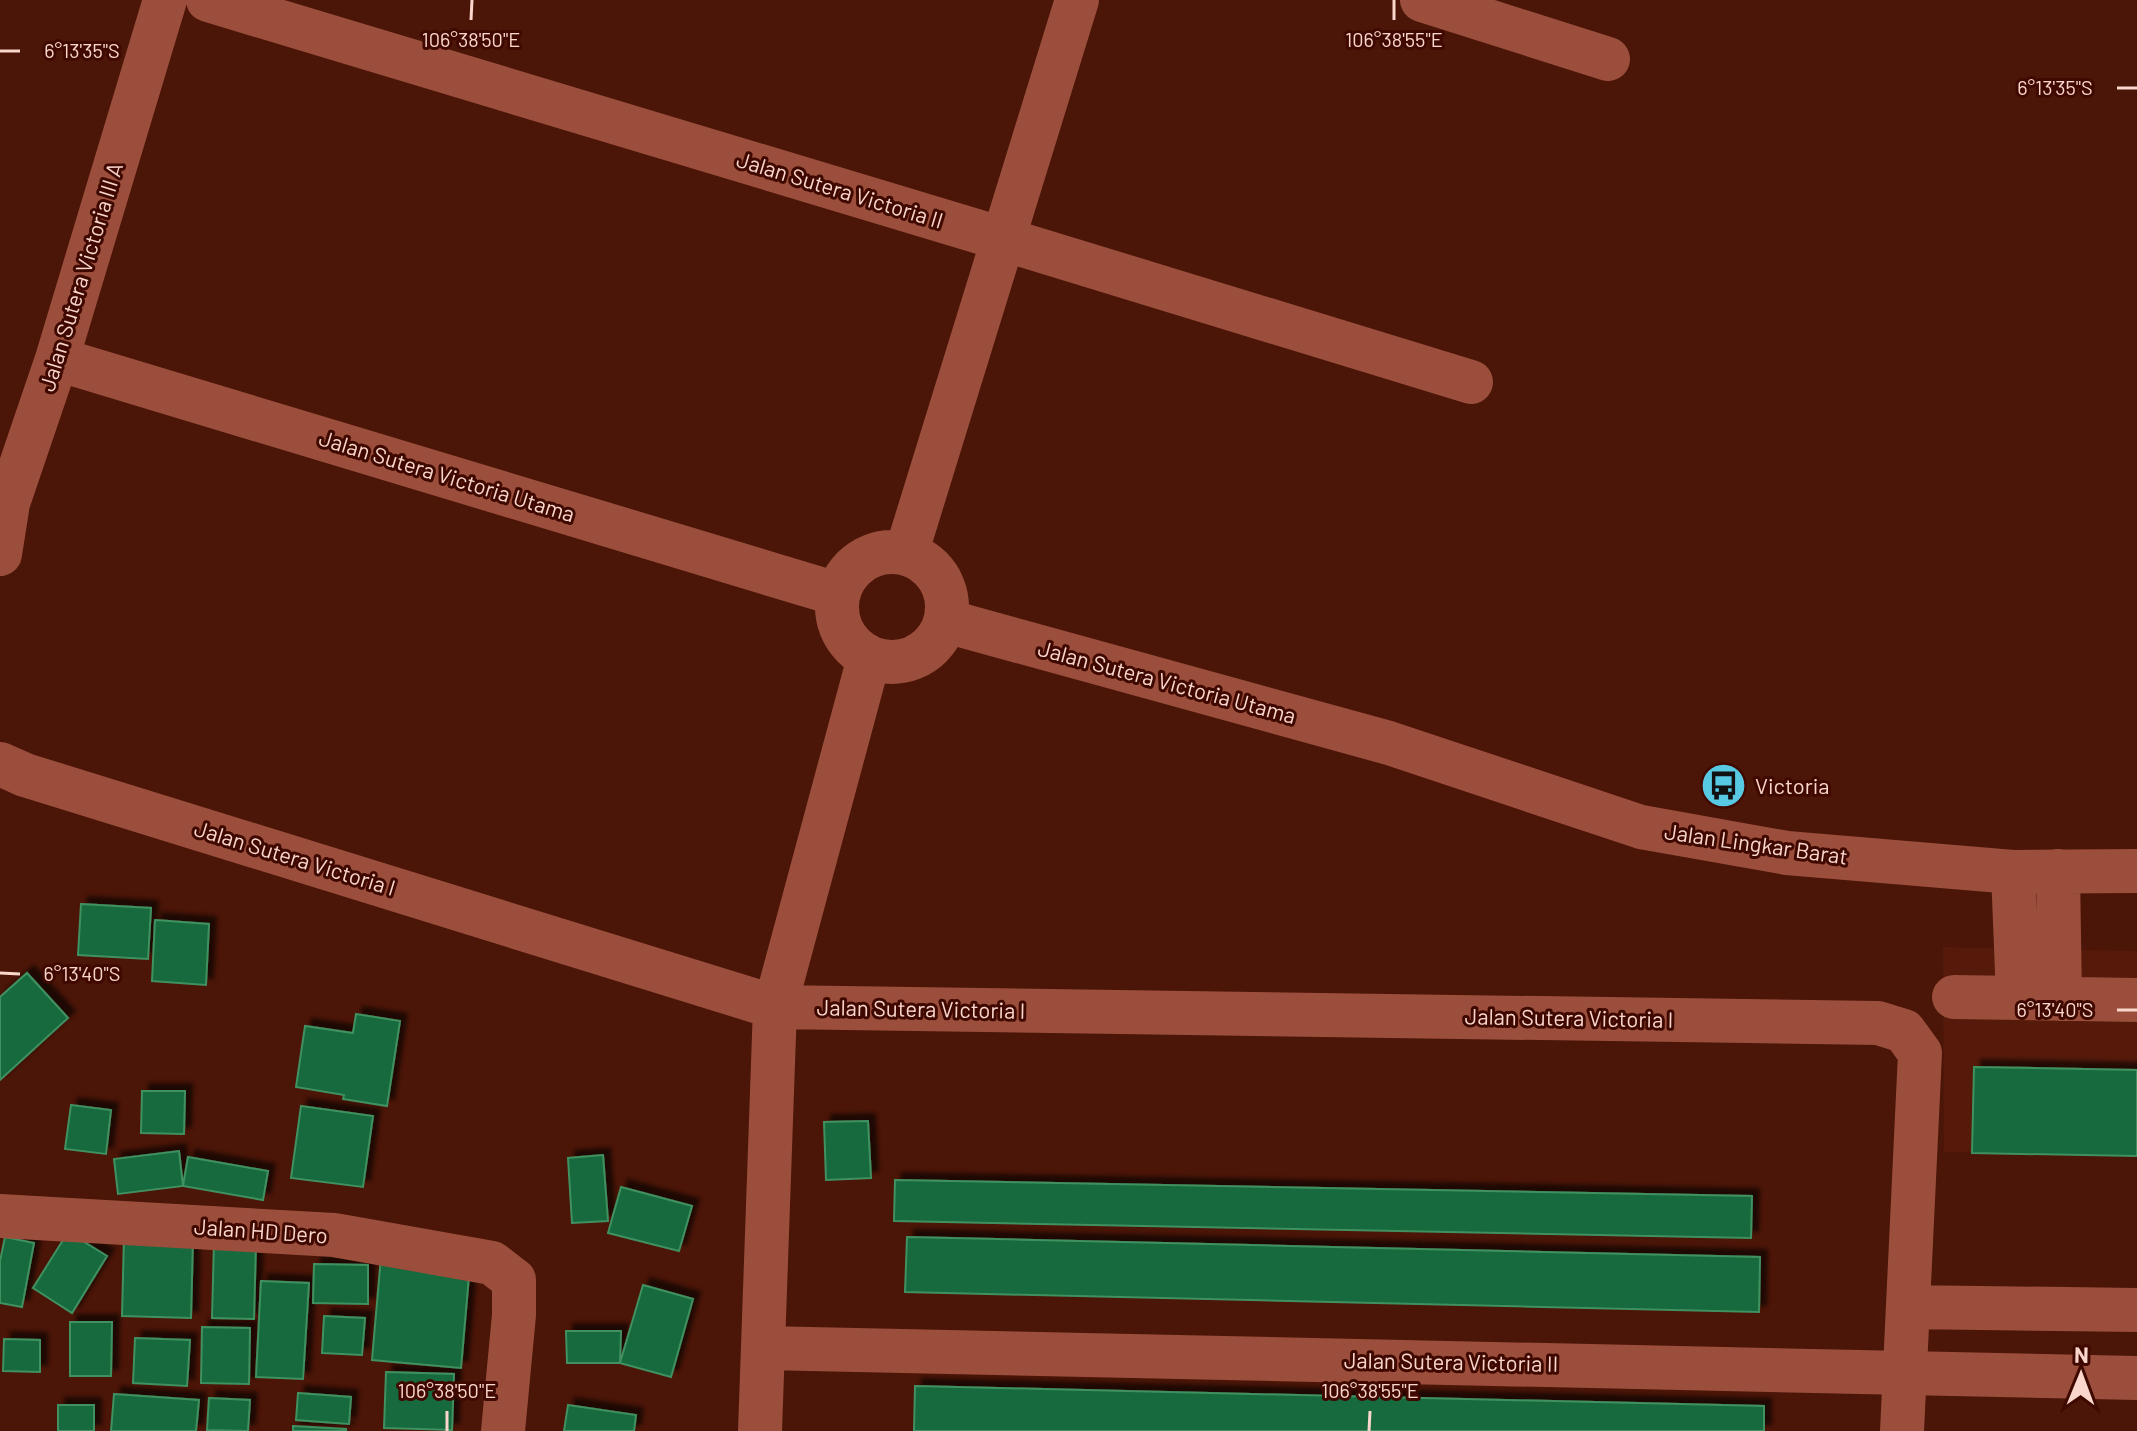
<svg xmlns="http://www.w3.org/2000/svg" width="2137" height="1431" viewBox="0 0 2137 1431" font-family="Barlow,sans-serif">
  <defs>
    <filter id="shadow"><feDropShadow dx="7" dy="-7" stdDeviation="2" flood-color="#0009"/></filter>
  </defs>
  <rect width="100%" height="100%" fill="#4b1507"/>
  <path fill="#561a0a" d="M1943,947L2137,951V1152H1944Z"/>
  <path fill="#126a3e" stroke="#419061" stroke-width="2" filter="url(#shadow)" d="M81,904L151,908L148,959L78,955Z
    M155,920L209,924L206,985L152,981Z
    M27,973L68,1018L0,1080V997Z
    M356,1014L400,1021L387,1106L343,1099L344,1095L296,1087L305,1026L353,1033Z
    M1974,1067L2137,1070V1156L1972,1153Z
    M142,1091H185L184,1134L141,1133Z
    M71,1105L111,1110L106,1154L65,1149Z
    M301,1106L373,1116L363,1187L291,1178Z
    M868,1121L871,1178L826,1180L824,1122Z
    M179,1151L183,1186L118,1194L114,1159Z
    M603,1155L608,1221L572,1223L568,1158Z
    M188,1157L268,1171L263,1200L183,1186Z
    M895,1180L1752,1196L1751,1238L894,1221Z
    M621,1187L692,1206L679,1251L608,1233Z
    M68,1232L107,1256L72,1313L33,1288Z
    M124,1236L193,1238L191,1318L122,1316Z
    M5,1237L34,1243L22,1307L0,1303V1261Z
    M907,1237L1760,1257L1759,1312L905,1292Z
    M214,1241L256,1242L254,1319L212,1318Z
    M381,1257L470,1264L461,1368L372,1360Z
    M314,1264L368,1265V1304L313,1303Z
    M261,1281L309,1283L303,1379L256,1377Z
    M643,1285L693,1299L671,1377L620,1363Z
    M324,1316L365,1318L362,1355L322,1353Z
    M70,1322H112L111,1376H70Z
    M202,1327L250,1328L249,1384L201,1383Z
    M566,1331H621L620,1363H567Z
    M135,1338L190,1340L187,1386L133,1383Z
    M4,1339L40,1340V1372L3,1371Z
    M386,1372L454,1374L452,1430L384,1428Z
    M915,1386L1764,1406V1431H914Z
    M298,1393L351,1397L349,1424L296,1420Z
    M114,1394L199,1400L196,1431H111Z
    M209,1398L250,1400L248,1431L207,1430Z
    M58,1405H94V1431H58Z
    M568,1405L636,1415L634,1431H564Z
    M293,1426L346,1429V1431H293Z"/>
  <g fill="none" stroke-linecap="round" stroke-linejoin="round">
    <path stroke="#9a4e3b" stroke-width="44" d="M208,0L1003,239L1471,382
      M1422,0L1608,59
      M57,359L837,594
      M837 607a55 55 0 1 1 110 0a55 55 0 1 1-110 0Z
      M0,554L8,503L57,359L165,0
      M906,554L1077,0
      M946,621L1389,743L1641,827L1787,853L2013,872L2137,871
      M0,764L25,775L775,1007L1878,1023L1904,1031L1920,1053L1902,1431
      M2058,871L2060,999
      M2013,872L2018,997
      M1954,997L2137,1000
      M0,1216L334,1235L492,1263L514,1280V1315L503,1431
      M1908,1307L2137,1310
      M764,1348L2137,1378
      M760,1431L775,1007L869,658"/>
  </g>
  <path fill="none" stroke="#fad6cc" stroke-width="3" d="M471,20L472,0M1394,20V0M0,51H20M2117,88H2137M0,973L20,974M2117,1010H2137M447,1431V1411M1369,1431L1370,1411"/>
  <defs>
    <symbol id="bus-disc" viewBox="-11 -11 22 22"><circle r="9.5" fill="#57c9e3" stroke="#3f0900"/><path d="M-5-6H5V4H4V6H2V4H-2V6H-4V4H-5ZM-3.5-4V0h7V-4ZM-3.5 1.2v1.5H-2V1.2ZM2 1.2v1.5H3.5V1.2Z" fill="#111"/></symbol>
  </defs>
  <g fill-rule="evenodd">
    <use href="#bus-disc" x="1698" y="760" width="51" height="51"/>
  </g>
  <g text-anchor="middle" stroke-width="6" stroke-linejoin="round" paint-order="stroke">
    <g font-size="22" fill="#fad6cc" stroke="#3f0900">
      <text transform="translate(840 190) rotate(17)" y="8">Jalan Sutera Victoria II</text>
      <text transform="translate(81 277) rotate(-73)" y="8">Jalan Sutera Victoria III A</text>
      <text transform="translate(447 476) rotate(17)" y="8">Jalan Sutera Victoria Utama</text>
      <text transform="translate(1167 682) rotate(15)" y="8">Jalan Sutera Victoria Utama</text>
      <text transform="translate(1756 844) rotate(8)" y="8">Jalan Lingkar Barat</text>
      <text transform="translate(295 858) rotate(17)" y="8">Jalan Sutera Victoria I</text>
      <text transform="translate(921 1009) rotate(1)" y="8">Jalan Sutera Victoria I</text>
      <text transform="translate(1569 1018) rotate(1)" y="8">Jalan Sutera Victoria I</text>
      <text transform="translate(261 1231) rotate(4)" y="8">Jalan HD Dero</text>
      <text transform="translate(1451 1362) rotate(1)" y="8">Jalan Sutera Victoria II</text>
    </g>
    <g font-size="22" fill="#fad6cc" stroke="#3f0900" text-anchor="start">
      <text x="1755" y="794">Victoria</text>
    </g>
  </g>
  <g font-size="20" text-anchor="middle" fill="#fad6cc" stroke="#3f0900" stroke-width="6" stroke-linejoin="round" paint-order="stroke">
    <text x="471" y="47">106°38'50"E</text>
    <text x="1394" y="47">106°38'55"E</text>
    <text x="82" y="58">6°13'35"S</text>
    <text x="2055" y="95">6°13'35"S</text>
    <text x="82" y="981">6°13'40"S</text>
    <text x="2055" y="1017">6°13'40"S</text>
    <text x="447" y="1398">106°38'50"E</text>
    <text x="1370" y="1398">106°38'55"E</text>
  </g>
  <g transform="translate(2081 1375) rotate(1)" stroke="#3f0900" stroke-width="6" paint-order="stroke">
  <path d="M0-6L14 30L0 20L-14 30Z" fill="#fad6cc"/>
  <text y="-12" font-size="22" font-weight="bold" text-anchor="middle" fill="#fad6cc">N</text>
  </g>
</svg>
